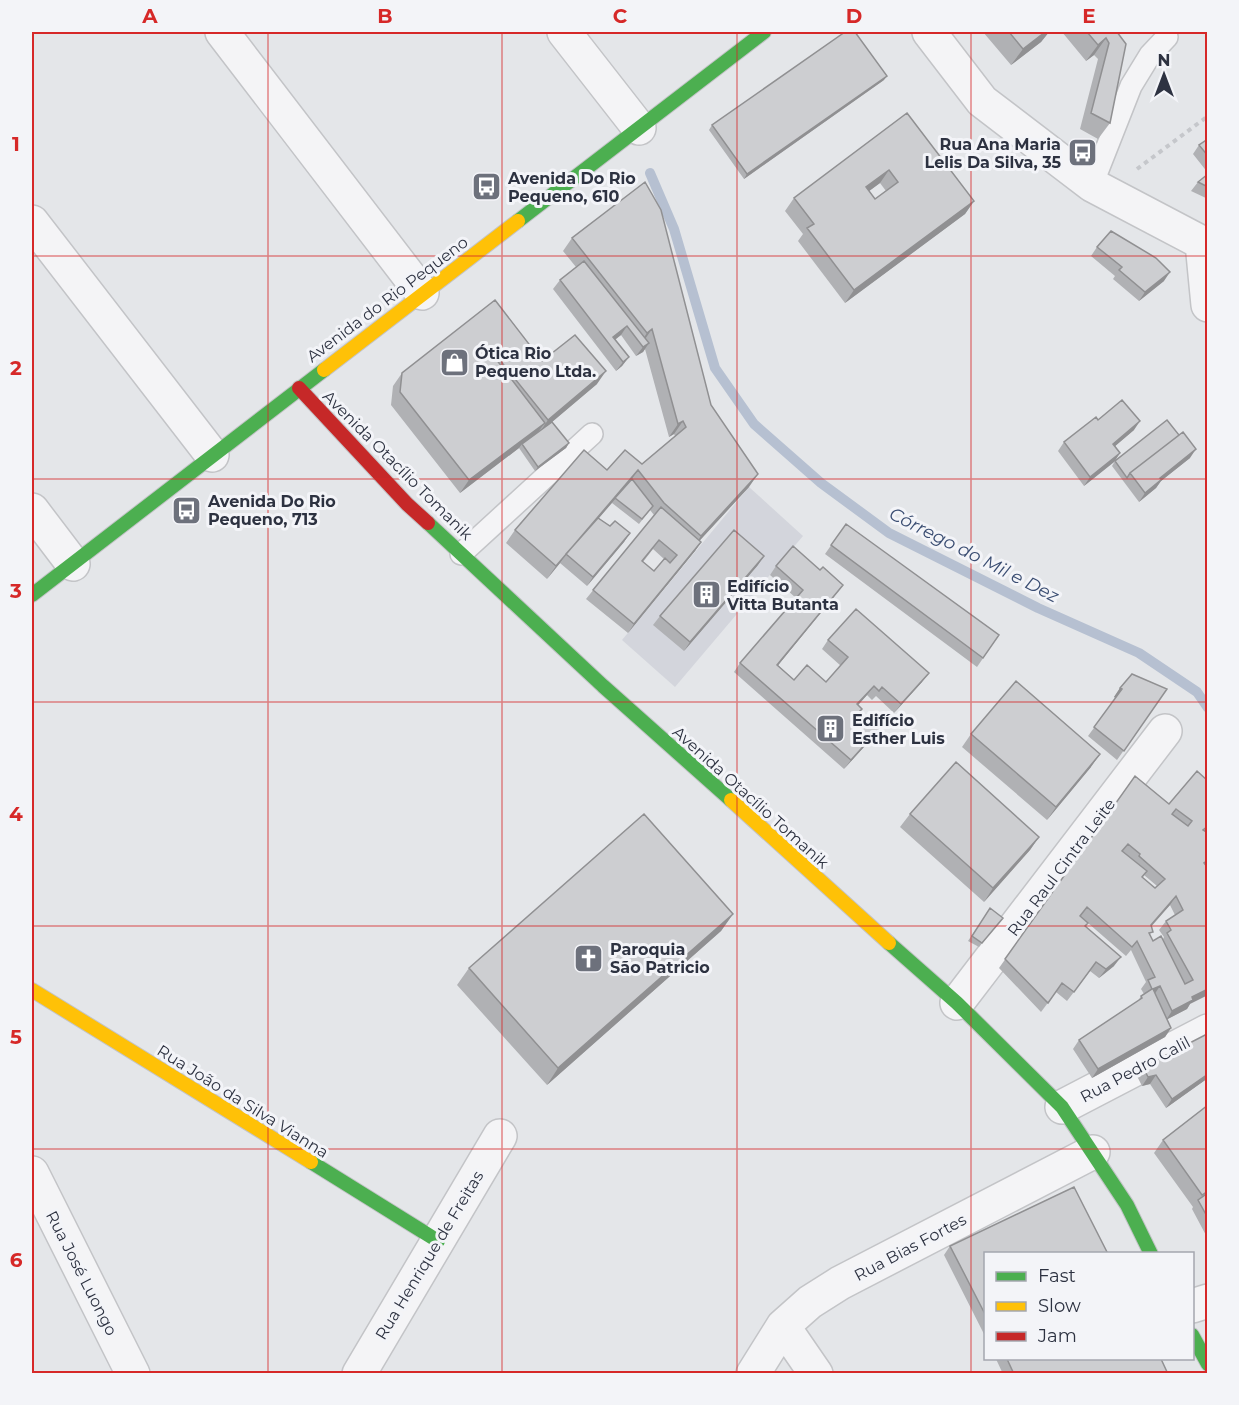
<svg xmlns="http://www.w3.org/2000/svg" width="1239" height="1405" viewBox="0 0 1239 1405" font-family="Montserrat,sans-serif">
  <rect width="100%" height="100%" fill="#e4e6e9"/>
  <path fill="#d3d5dc" d="M749,487L803,536L675,687L622,640Z"/>
  <g fill="none" stroke-linecap="round" stroke-linejoin="round">
    <path stroke="#b6c0d1" stroke-width="10" d="M650,173L674,229L715,368L754,424L821,483L889,533L1038,608L1139,653L1197,692L1208,708"/>
    <defs>
      <path id="lane" d="M1092,185L1131,86L1150,55L1167,37
        M461,554L592,434"/>
      <path id="street" d="M222,32L422,293
        M564,32L639,128
        M929,32L982,101L1092,185L1208,246
        M32,222L212,455
        M1202,243L1208,305
        M32,510L73,564
        M957,1003L1165,731
        M1062,1107L1208,1031
        M32,1173L133,1374
        M1192,1306L1208,1301
        M783,1326L816,1374
        M359,1374L500,1136
        M753,1374L783,1326L810,1302L840,1283L1093,1152"/>
      <path id="fast" d="M518,221L764,32
        M428,523L603,686L731,800
        M32,595L324,370
        M889,943L957,1003L1062,1107L1127,1205L1151,1254
        M311,1162L438,1241
        M1192,1335L1208,1364"/>
      <path id="slow" d="M324,370L518,221
        M731,800L889,943
        M32,990L311,1162"/>
      <path id="jam" d="M299,388L407,504L428,523"/>
    </defs>
    <use href="#lane" stroke="#c3c4c7" stroke-width="24"/>
    <use href="#street" stroke="#c3c4c7" stroke-width="36"/>
    <use href="#fast" stroke="#c3c4c7" stroke-width="16"/>
    <use href="#slow" stroke="#c3c4c7" stroke-width="16"/>
    <use href="#jam" stroke="#c3c4c7" stroke-width="16"/>
    <path stroke="#c5c7cb" stroke-width="4" stroke-dasharray="4.5 4.5" stroke-linecap="butt" d="M1137,169L1208,116"/>
    <use href="#lane" stroke="#f4f4f6" stroke-width="21"/>
    <use href="#street" stroke="#f4f4f6" stroke-width="33"/>
    <use href="#fast" stroke="#4caf50" stroke-width="14"/>
    <use href="#slow" stroke="#ffc107" stroke-width="14"/>
    <use href="#jam" stroke="#c62828" stroke-width="14"/>
  </g>
  <path fill="#b0b1b4" fill-rule="evenodd" d="M983,32H1049L1041,42L1011,65Z
    M1062,32H1117L1110,123L1098,139L1080,129L1098,59L1094,55L1086,61Z
    M884,80L744,179L709,130L712,125Z
    M907,113L974,201L965,214L845,303L798,241L803,234L785,211L794,198ZM880,183L886,191L875,199L869,191Z
    M1208,139V173L1193,154L1199,145Z
    M1208,174V199L1191,191L1198,182Z
    M645,182L711,405L749,487L699,541L701,542L695,551L628,633L586,599L654,515L650,510L639,524L612,503L599,518L610,526L630,533L624,542L587,586L560,563L547,579L506,543L515,530L607,470L642,464L675,436L674,434L669,437L645,349L643,352L636,356L621,335L615,340L629,357L622,366L616,371L553,289L560,280L576,267L563,251L572,238ZM653,549L664,559L654,571L643,562Z
    M1097,247L1164,281L1139,301L1113,279L1115,276L1091,256Z
    M495,300L542,361L597,384L552,422L569,443L566,448L535,471L519,448L460,493L391,405L393,386L402,373Z
    M1098,420L1134,430L1115,446L1120,453L1114,462L1084,486L1058,451L1064,442Z
    M1190,458L1161,481L1156,488L1139,502L1112,466L1115,461Z
    M846,524L999,635L977,667L825,554Z
    M758,565L684,651L653,625L660,616Z
    M776,566L836,594L778,665L794,680L826,682L841,666L822,649L828,640L922,682L894,713L876,696L872,700L867,695L858,705L859,712L872,738L844,769L734,672L740,663L796,598L770,575Z
    M1120,688L1167,689L1117,760L1088,736L1116,698L1114,697Z
    M971,734L1091,767L1047,820L962,747Z
    M1135,776L1169,804L1208,781V828L1205,831L1208,833V862L1205,864L1190,1004L1187,1009L1167,1019L1171,1028L1165,1037L1092,1078L1073,1049L1079,1040L1138,1001L1141,996L1144,994L1141,989L1146,982L1131,950L1126,956L1088,923L1086,926L1114,966L1099,978L1090,971L1067,1001L1056,992L1041,1012L999,968ZM1144,875L1157,886L1155,888L1142,878ZM1170,905L1175,915L1166,921L1159,930L1164,937L1163,939L1153,941L1150,936L1151,927Z
    M910,814L1039,837L1030,850L984,902L900,827Z
    M990,908L999,922L979,947L968,941Z
    M733,914L721,931L547,1085L457,985L469,968Z
    M1143,1067L1208,1078L1166,1108L1150,1084L1142,1086L1137,1076Z
    M1208,1105V1239L1192,1209L1193,1207L1154,1153L1163,1140Z
    M950,1246L986,1254V1338L944,1255Z
    M996,1359H1161L1168,1374H1003Z"/>
  <path fill="#909092" d="M1045,32H1049L1041,42L1011,65L1023,49Z
    M1106,38L1094,55L1086,61L1098,45Z
    M887,76L884,80L744,179L747,174Z
    M889,170L880,183L857,200L866,187Z
    M974,201L965,214L845,303L854,290Z
    M1170,272L1164,281L1139,301L1145,292Z
    M627,326L621,335L609,344L613,337Z
    M652,329L643,342L640,343L647,333Z
    M649,343L643,352L636,356L643,347Z
    M629,357L622,366L616,371L623,362Z
    M606,371L597,384L539,433L548,420Z
    M683,421L674,434L669,437L678,424Z
    M1140,421L1134,430L1107,453L1113,444Z
    M545,423L535,436L522,444L519,448L460,493L469,480Z
    M569,443L566,448L535,471L538,467Z
    M1196,449L1190,458L1161,481L1156,488L1139,502L1145,493L1160,478Z
    M1120,453L1114,462L1084,486L1090,477Z
    M638,470L629,483L567,555L566,554L560,563L547,579L556,566Z
    M758,474L749,487L692,549L701,536Z
    M630,533L624,542L587,586L593,577Z
    M701,542L695,551L628,633L634,624Z
    M764,556L758,565L684,651L690,642Z
    M843,585L836,594L771,674L777,665Z
    M929,673L922,682L894,713L901,704Z
    M874,686L867,695L851,713L857,704Z
    M1120,688L1122,689L1116,698L1114,697Z
    M879,729L872,738L844,769L851,760Z
    M1100,754L1091,767L1047,820L1056,807Z
    M1039,837L1030,850L984,902L993,888Z
    M1176,896L1170,905L1144,934L1151,925Z
    M733,914L721,931L547,1085L558,1068Z
    M1121,957L1114,966L1099,978L1106,969Z
    M1160,986L1154,995L1153,989Z
    M1208,989V995L1190,1004L1187,1009L1166,1020L1172,1011L1192,997Z
    M1171,1028L1165,1037L1092,1078L1098,1069Z
    M1208,1074V1078L1166,1108L1172,1099Z
    M1156,1075L1150,1084L1142,1086L1148,1077Z"/>
  <path fill="#cdced1" stroke="#909092" stroke-width="1.5" fill-rule="evenodd" d="M845,32H855L887,76L747,174L712,125Z
    M1009,32H1045L1023,49Z
    M1087,32H1117L1126,44L1110,123L1091,113L1109,43L1106,38L1098,45Z
    M907,113L974,201L854,290L807,228L814,224L794,198ZM889,170L898,182L875,199L866,187Z
    M1208,139V156L1199,145Z
    M1208,174V187L1198,182Z
    M645,182L661,210L711,405L758,474L701,536L664,503L638,470L556,566L515,530L584,450L607,470L625,450L642,464L686,427L683,421L678,424L652,329L647,333L572,238Z
    M1111,231L1156,258L1170,272L1145,292L1119,270L1122,267L1097,247Z
    M584,261L649,343L643,347L627,326L613,337L629,357L623,362L560,280Z
    M495,300L542,361L575,335L606,371L548,420L491,349L489,350L545,423L469,480L400,392L402,373Z
    M1122,400L1140,421L1113,444L1120,453L1090,477L1064,442L1096,417L1098,420Z
    M1167,420L1179,435L1130,473L1127,478L1115,461Z
    M552,422L569,443L538,467L522,444Z
    M1183,432L1196,449L1160,478L1162,479L1145,493L1130,473Z
    M632,479L653,506L642,519L615,498Z
    M661,507L701,542L634,624L593,590ZM659,540L677,555L670,563L665,558L654,571L642,561Z
    M598,518L610,526L615,521L630,533L593,577L566,554Z
    M846,524L999,635L983,658L831,545Z
    M734,530L764,556L690,642L660,616Z
    M793,546L820,570L823,567L843,585L777,665L794,680L807,665L826,682L848,657L828,640L856,609L929,673L901,704L882,687L879,691L874,686L857,704L862,709L859,712L879,729L851,760L740,663L803,590L776,566Z
    M1132,674L1167,689L1124,751L1094,727L1122,689L1120,688Z
    M1016,681L1100,754L1056,807L971,734Z
    M956,762L1039,837L993,888L910,814Z
    M1197,771L1208,781V826L1203,830L1208,833V860L1204,863L1208,868V989L1192,997L1193,1000L1172,1011L1160,986L1153,989L1171,1028L1098,1069L1079,1040L1142,998L1141,996L1152,989L1148,980L1155,977L1137,941L1132,947L1087,907L1080,916L1088,923L1085,926L1121,957L1106,969L1096,962L1074,992L1062,983L1048,1003L1005,959L1135,776L1169,804ZM1176,809L1192,821L1188,826L1172,814ZM1128,844L1140,854L1139,856L1165,879L1155,888L1142,877L1147,871L1122,851ZM1176,896L1183,910L1166,921L1171,930L1167,933L1193,980L1185,984L1161,936L1153,941L1149,933L1153,932L1151,925Z
    M644,814L733,914L558,1068L469,968Z
    M990,908L1003,918L982,943L972,936Z
    M1207,1034L1208,1074L1172,1099L1156,1075L1148,1077L1143,1067Z
    M1208,1105V1191L1202,1195L1163,1140Z
    M1074,1187L1108,1254H986V1316L950,1246Z
    M1208,1193V1218L1198,1200Z
    M1007,1359H1161L1168,1374H1014Z"/>
  <path fill="none" stroke="#d62828" stroke-width="1.5" stroke-opacity="0.55" d="M268,32V1374M502,32V1374M737,32V1374M971,32V1374M32,256H1208M32,479H1208M32,702H1208M32,926H1208M32,1149H1208"/>
  <defs>
    <symbol id="bus-square" viewBox="-11 -11 22 22"><rect x="-9" y="-9" width="18" height="18" rx="4" fill="#6d717c" stroke="#f3f4f8"/><path d="M-5-6H5V4H4V6H2V4H-2V6H-4V4H-5ZM-3.5-4V0h7V-4ZM-3.5 1.2v1.5H-2V1.2ZM2 1.2v1.5H3.5V1.2Z" fill="#fff"/></symbol>
    <symbol id="shop-square" viewBox="-11 -11 22 22"><rect x="-9" y="-9" width="18" height="18" rx="4" fill="#6d717c" stroke="#f3f4f8"/><path d="M-5-2.5h2.3a2.7 3.5 0 0 1 5.4 0H5L5.5 6h-11ZM-1.5-2.5h3a1.5 2.3 0 0 0-3 0Z" fill="#fff"/></symbol>
    <symbol id="building-square" viewBox="-11 -11 22 22"><rect x="-9" y="-9" width="18" height="18" rx="4" fill="#6d717c" stroke="#f3f4f8"/><path d="M-4-6H4V6H1V3H-1V6H-4ZM-2.5-4.3h1.7v1.8h-1.7ZM.8-4.3h1.7v1.8H.8ZM-2.5-1h1.7V.8h-1.7ZM.8-1h1.7V.8H.8Z" fill="#fff"/></symbol>
    <symbol id="church-square" viewBox="-11 -11 22 22"><rect x="-9" y="-9" width="18" height="18" rx="4" fill="#6d717c" stroke="#f3f4f8"/><path d="M-1.2-6h2.4v3.5h3.3v2.4h-3.3V6h-2.4V-.1h-3.3v-2.4h3.3Z" fill="#fff"/></symbol>
  </defs>
  <g fill-rule="evenodd">
    <use href="#bus-square" x="1066" y="136" width="33" height="33"/>
    <use href="#bus-square" x="470" y="170" width="33" height="33"/>
    <use href="#shop-square" x="438" y="346" width="33" height="33"/>
    <use href="#bus-square" x="170" y="494" width="33" height="33"/>
    <use href="#building-square" x="690" y="578" width="33" height="33"/>
    <use href="#building-square" x="814" y="712" width="33" height="33"/>
    <use href="#church-square" x="572" y="942" width="33" height="33"/>
  </g>
  <g text-anchor="middle" stroke-width="6" stroke-linejoin="round" paint-order="stroke">
    <g font-size="16" font-weight="bold" fill="#2d3241" stroke="#f3f4f8" text-anchor="start">
      <text x="1061" y="150" text-anchor="end">Rua Ana Maria<tspan x="1061" dy="18">Lelis Da Silva, 35</tspan></text>
      <text x="508" y="184">Avenida Do Rio<tspan x="508" dy="18">Pequeno, 610</tspan></text>
      <text x="475" y="359">Ótica Rio<tspan x="475" dy="18">Pequeno Ltda.</tspan></text>
      <text x="208" y="507">Avenida Do Rio<tspan x="208" dy="18">Pequeno, 713</tspan></text>
      <text x="727" y="592">Edifício<tspan x="727" dy="18">Vitta Butanta</tspan></text>
      <text x="852" y="726">Edifício<tspan x="852" dy="18">Esther Luis</tspan></text>
      <text x="610" y="955">Paroquia<tspan x="610" dy="18">São Patricio</tspan></text>
    </g>
    <g font-size="16" fill="#2d3241" stroke="#f3f4f8">
      <text transform="translate(387 299) rotate(-37)" y="6">Avenida do Rio Pequeno</text>
      <text transform="translate(398 465) rotate(45)" y="6">Avenida Otacílio Tomanik</text>
      <text transform="translate(751 797) rotate(42)" y="6">Avenida Otacílio Tomanik</text>
      <text transform="translate(1061 867) rotate(-53)" y="6">Rua Raul Cintra Leite</text>
      <text transform="translate(1135 1069) rotate(-28)" y="6">Rua Pedro Calil</text>
      <text transform="translate(243 1101) rotate(32)" y="6">Rua João da Silva Vianna</text>
      <text transform="translate(910 1247) rotate(-28)" y="6">Rua Bias Fortes</text>
      <text transform="translate(429 1255) rotate(-59)" y="6">Rua Henrique de Freitas</text>
      <text transform="translate(82 1273) rotate(63)" y="6">Rua José Luongo</text>
    </g>
    <g font-size="18" font-style="italic" fill="#3a4d72" stroke="#f3f4f8">
      <text transform="translate(974 555) rotate(27)" y="6">Córrego do Mil e Dez</text>
    </g>
  </g>
  <rect width="1239" height="1405" fill="none" stroke="#f3f4f8" stroke-width="66"/>
  <rect x="984" y="1252" width="210" height="108" fill="#f3f4f8" stroke="#a4a6af" stroke-width="1.5"/>
  <rect x="996" y="1272" width="30" height="9" fill="#4caf50" stroke="#a4a6af" stroke-width="1.5"/>
  <text x="1038" y="1282" font-size="18" fill="#2d3241">Fast</text>
  <rect x="996" y="1302" width="30" height="9" fill="#ffc107" stroke="#a4a6af" stroke-width="1.5"/>
  <text x="1038" y="1312" font-size="18" fill="#2d3241">Slow</text>
  <rect x="996" y="1332" width="30" height="9" fill="#c62828" stroke="#a4a6af" stroke-width="1.5"/>
  <text x="1038" y="1342" font-size="18" fill="#2d3241">Jam</text>
  <g transform="translate(1164 75)" stroke="#f3f4f8" stroke-width="4.5" paint-order="stroke">
  <path d="M0-4.5L10 22L0 15L-10 22Z" fill="#2d3241"/>
  <text y="-9" font-size="16" font-weight="bold" text-anchor="middle" fill="#2d3241">N</text>
  </g>
  <rect x="33" y="33" width="1173" height="1339" fill="none" stroke="#d62828" stroke-width="2"/>
  <g font-size="20" text-anchor="middle" font-weight="bold" fill="#d62828">
    <text x="150" y="23">A</text>
    <text x="385" y="23">B</text>
    <text x="620" y="23">C</text>
    <text x="854" y="23">D</text>
    <text x="1089" y="23">E</text>
    <text x="16" y="151">1</text>
    <text x="16" y="375">2</text>
    <text x="16" y="598">3</text>
    <text x="16" y="821">4</text>
    <text x="16" y="1044">5</text>
    <text x="16" y="1267">6</text>
  </g>
</svg>
